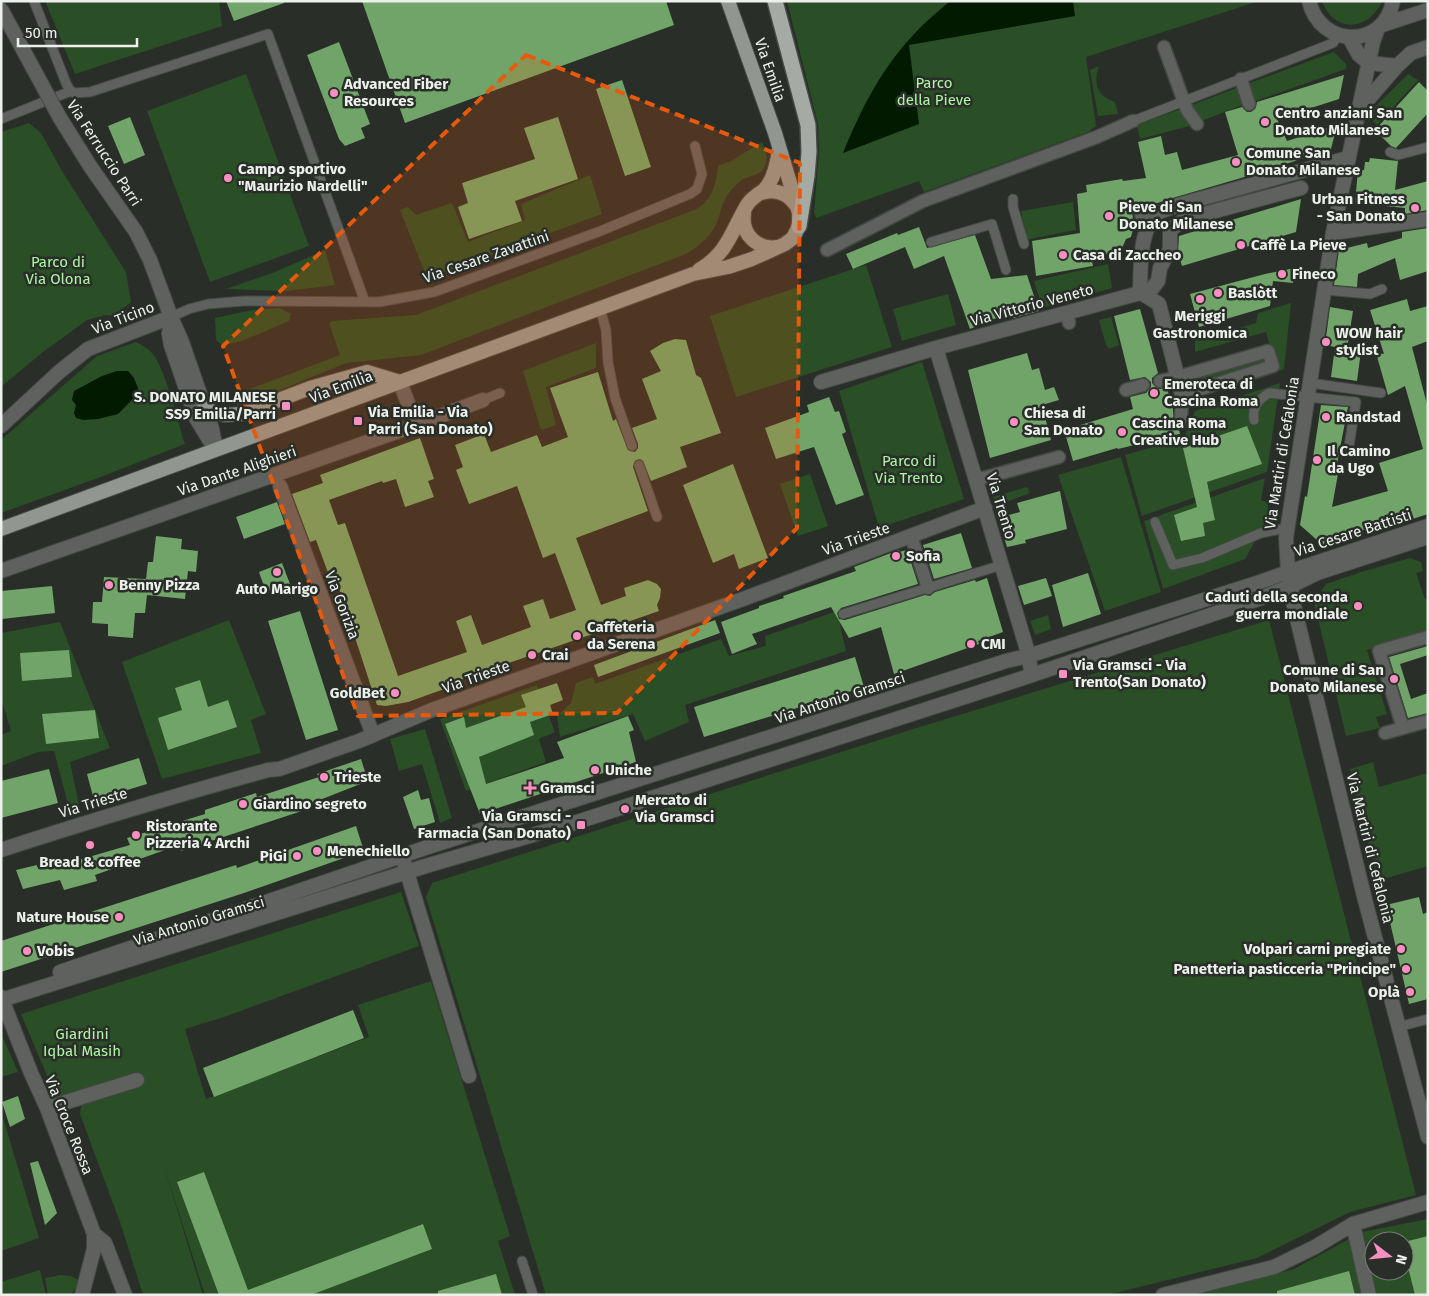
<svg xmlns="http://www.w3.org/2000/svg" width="1429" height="1296" viewBox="0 0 1429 1296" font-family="'Fira Sans',sans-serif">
  <rect width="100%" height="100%" fill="#292e28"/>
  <path fill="#2a4e26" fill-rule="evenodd" d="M45,1H219L222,26L75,74Z
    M787,1H1259L1086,57L1096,126L1088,132L924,192L919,181L816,218L814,212L819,152L818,124Z
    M1322,1H1382C1369,32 1333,33 1322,1Z
    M1334,52L1346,64V69L1253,102L1247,84Z
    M1099,66C1093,85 1097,95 1115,102L1118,114L1098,116L1090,70Z
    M246,74L309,246L210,282L147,111Z
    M1408,74L1418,80L1377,125L1367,115Z
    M1239,87L1245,104L1201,121L1192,105Z
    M1181,109L1193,125L1140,139L1137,125Z
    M29,123L41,133L62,171L126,272L131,302L114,316L105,315L87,320L43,352L1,387V132Z
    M762,142C766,150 769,159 764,168C760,176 751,175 744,179C739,181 736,185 732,189C724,198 722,206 719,217C713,235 701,245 686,254L421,355L346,363L238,407L234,395L340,355L329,323L332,321L416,315L697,209C713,199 716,183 718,166L731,161Z
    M590,175L602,214L427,278L400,210L408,207L416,215L452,203L468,242L525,220L521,204Z
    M1073,202L1076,230L1025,240L1021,211Z
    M325,250L335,285L287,291L226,289L275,272Z
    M1108,264L1112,288L1042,308L1034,281Z
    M866,265L892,347L736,397L710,316Z
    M948,294L956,325L902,341L893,309Z
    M1291,303L1284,369L1277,372L1266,332L1195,352V341L1256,323L1258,313Z
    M280,308L291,314L289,321L242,341L222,345L216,340L215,318L252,310Z
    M1111,317L1119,345L1109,349L1106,345L1099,320Z
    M136,342C142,345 147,348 152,353C165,367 178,423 185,444L98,478L1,513V440L97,356Z
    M596,343V368L546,387L556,425L541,430L523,371Z
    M1262,356L1265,365L1191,389L1185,379Z
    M922,362L964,499L879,528L839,391Z
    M1280,383L1267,472L1142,516L1125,455L1184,438L1195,411Z
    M1121,457L1161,592L1105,611L1058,475Z
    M810,474L828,526L798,536L780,484Z
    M1265,478L1261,500L1268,503L1267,516L1263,527L1245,559L1163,589L1144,521Z
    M1027,487L1030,493L996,506L993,497Z
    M1410,558L1421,562L1423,571L1416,573L1425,599H1428V633L1367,650L1387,714L1376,717L1380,728L1346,736L1314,602L1326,584L1361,572Z
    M837,611L846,651L685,705L689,722L645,741L633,714L560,737L557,716L571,703L576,683L593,677L595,684L721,639L729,656L766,646L765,636Z
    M1048,615L1051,629L1035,635L1030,621Z
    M229,620L266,714L251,720L261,753L162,779L122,662Z
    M1269,620L1416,1195L1350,1212L1257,1258L1107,1295H546L426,897L432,883L910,730Z
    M60,622L110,748L70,762L79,805L69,808L54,751L38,752L1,766V735L11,731L1,698V633Z
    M537,685L555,732L539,739L546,762L466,791L440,719Z
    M425,729L452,818L440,823L422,764L399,771L390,739Z
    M1373,762L1379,787L1428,773V866L1380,880L1374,866L1350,769Z
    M401,892L419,946L224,1017L185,1029L206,1099L369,1037L358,1005L431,981L510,1236L498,1241L515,1295H205L164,1166L203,1295H143L121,1225L80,1114L83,1091L59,1096L51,1085L21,1014Z
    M1,1033L18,1072L1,1077Z
    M1,1111L39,1238L1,1251Z
    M1428,1219V1295H1193L1294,1269L1362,1232ZM1374,1241H1404V1271H1374Z
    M40,1270L46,1295H1V1282Z
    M61,1275L71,1276L80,1281L71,1295H48L45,1278Z"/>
  <path fill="#021a00" d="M950,1H1073L1075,16L909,45L919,124L843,153C861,109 882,67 916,32C926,21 939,11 950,1Z
    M117,371H128L134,378L138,388L136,396L118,414L98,419L84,420L76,418L74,413L76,405L72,400L74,391L102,376Z"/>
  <path fill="#70a468" d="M226,1H284V3L234,21Z
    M362,1H666L674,25L405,123Z
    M339,42L370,124L361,128L365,138L345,146L339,139L307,55Z
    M1344,75L1339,99L1277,119L1287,141L1337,125L1331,149L1265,171L1176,197L1145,207L1139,206L1132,211L1134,226L1131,237L1126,239L1122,248L1119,253L1091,255L1093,266L1036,276L1032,241L1080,233L1077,194L1087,192L1086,185L1122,179L1123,181L1146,178L1138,142L1161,136L1165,155L1177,152L1182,170L1238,155L1225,112L1242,107L1247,112H1251L1255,109L1257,102Z
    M622,80L651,167L625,176L596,89Z
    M1419,82L1428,91V113L1396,148L1391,146L1375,130Z
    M130,117L145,155L124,164L108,126Z
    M558,117L578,179L515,201L522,221L469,239L458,207L468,203L462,183L535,159L524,128Z
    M1370,158L1398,161L1395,190L1428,181V210L1405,214V208L1355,203L1358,170H1364L1365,162H1369Z
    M1301,199L1296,232L1182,266L1178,253L1179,236Z
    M919,227L927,248L975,235L991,279L1027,275L1039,311L1013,318L1011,312L970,329L944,256L914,269L905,247L853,269L846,254L897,233L898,235Z
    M1428,228V271L1400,280L1395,258L1358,274L1357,287L1334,285L1339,250L1367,243L1368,248L1402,238V232Z
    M1295,268L1293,283L1273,281L1270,306L1199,327L1190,294L1265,274Z
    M1407,299L1410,311L1428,306V341L1412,347L1428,408V514L1397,524L1395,518L1361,531L1362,535L1335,544L1330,543L1326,548L1300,525L1305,496L1307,497L1321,405L1348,407L1335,474H1338L1332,507L1388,491L1379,463L1423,449L1405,386L1388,395L1376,353L1384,354L1370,310Z
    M1330,307L1353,311L1347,349L1361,351L1357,381L1331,377L1335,347L1325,345Z
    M1140,309L1158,373L1152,378V383L1158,389L1167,388L1173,410L1174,424L1179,429L1180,434L1118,449L1117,448L1073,461L1064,430L1133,409L1130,397L1146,393L1151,387V382L1145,377L1130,380L1114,316Z
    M675,339L686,340L696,375L701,378L721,433L680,447L687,467L651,481L643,461L640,459L635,461L633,467L648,511L576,538L601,605L626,596L624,588L648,580L657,584L661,589L660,598L657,605L659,611L460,680L461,683L408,702L386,706L377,705L335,576L330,578L316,540L310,542L292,494L323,483L320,475L420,438L434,479L428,481L434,497L405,507L396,479L383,483L382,481L329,500L338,525L345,523L398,676L467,652L456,621L471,615L482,645L531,627L523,606L543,599L550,619L576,610L555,553L543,558L517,486L469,504L456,470L463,467L455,445L484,434L491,452L537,435L542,447L568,437L550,388L598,372L613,421L616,419L628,450L635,452L638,448V444L632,428L657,419L642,379L661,371L650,351L663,343Z
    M1027,353L1032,370L1039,368L1045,390L1054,387L1059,400L1042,405L1051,440L990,458L968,370Z
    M829,397L835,412L839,411L846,432L842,434L864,495L836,505L814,447L776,459L765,428L809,412L807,405Z
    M1247,426L1262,464L1207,482L1215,520L1203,523L1205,536L1181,541L1174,515L1197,507L1183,448Z
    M733,464L768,558L739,569L734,554L713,563L683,485Z
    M1060,491L1067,529L1025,540L1026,543L1007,547L998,518L1020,512L1017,503Z
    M277,502L285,524L244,539L236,517Z
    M961,533L972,568L934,579L923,545Z
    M156,536L182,539L181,549L198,551L196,572L188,571L185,599L147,595L145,613H135L133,638L108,636V624L92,623L93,602H102L104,577L146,579L148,562H153Z
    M899,550V552L907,550L918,584L841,608L837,613L839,619L845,620L925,595L930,596L935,592L975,580L976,582L987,578L1003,632L978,641L979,644L894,674L881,627L849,638L831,607L752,634L757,644L732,654L721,622L759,608V606L784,598L783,596L856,571L854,567Z
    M282,563L290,584L266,592L259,572Z
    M1088,573L1101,614L1063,627L1052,585Z
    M1046,578L1052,596L1024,605L1018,586Z
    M52,586L55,613L2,619L1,591Z
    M300,611L338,730L306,740L268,621Z
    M715,620L720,633L598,677L594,665Z
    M1428,646V655L1400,664L1411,699L1428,693V713L1408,718L1389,657Z
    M69,650L72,677L22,681L20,653Z
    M855,657L864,687L704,737L694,707Z
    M200,680L208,707L228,700L237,727L168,750L158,718L182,710L175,688Z
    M557,683L563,700L550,705L553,714L530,722L534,735L479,757L486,784L564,758L557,742L628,716L634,730L629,732L636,762L480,814L445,724L464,717L466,728L526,707L521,695Z
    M95,710L99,738L46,744L42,714Z
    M139,758L147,784L94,800L87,774Z
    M361,759L368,781L307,805L308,809L181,851L179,845L95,875L97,881L64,890L60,880L23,889L16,870L37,865V867L67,858L68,863L130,845L127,838L205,814V810L256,793L257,797L319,777L317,774Z
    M49,769L58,803L1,818V781Z
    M418,790L421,800L429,798L435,822L414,829L403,797Z
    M356,826L364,851L244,893L1,972V941L236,865L237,868Z
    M1419,897L1423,914L1428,912V999L1409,1004L1386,905Z
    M353,1010L364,1038L214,1097L203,1068Z
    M18,1096L25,1119L10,1127L2,1102Z
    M38,1161L57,1213L45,1225L30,1163Z
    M204,1172L248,1290L423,1224L432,1249L311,1295H219L177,1182Z
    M1428,1236V1295H1415L1404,1251V1242Z
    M1349,1271L1355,1295H1277V1291Z
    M496,1274L502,1295H438V1291Z"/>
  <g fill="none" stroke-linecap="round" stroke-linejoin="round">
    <defs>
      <path id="service" d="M34,1L66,83L69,89L74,93L90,92L268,34L365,302
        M1,119L71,91
        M1133,121L1333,43L1338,35
        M1390,152L1398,155L1428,147
        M1013,199V207L1024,244
        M931,242L992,224L1006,270
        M1324,290L1370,294L1382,289
        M600,308L606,330L608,362L615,398L632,446
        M171,317L189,309L208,304L244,301L379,302L434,292L598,232L690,194L697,189L702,174L695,146
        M1310,383L1381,393
        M483,400L500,393
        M1254,420C1252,407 1258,400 1269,393L1356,402L1348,452
        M639,465L657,517
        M1155,522L1173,565L1202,558L1261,533L1287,528
        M843,614L1002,565
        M1398,1027L1428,1019
        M522,1261L533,1295"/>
      <path id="pedestrian" d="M1164,47L1187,110L1197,124
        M1241,79L1249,104
        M1141,214L1143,222L1148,226
        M827,250L923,201L1097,137L1133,121
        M1067,313L1069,323
        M1160,381L1178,377L1268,351L1273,366L1182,395L1181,421
        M1126,390L1143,385
        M976,480L1059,457
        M911,536L928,588
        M1403,728L1379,651L1428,637
        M1385,733L1428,721"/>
      <path id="minor" d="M1369,63L1397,66L1411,53L1428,47
        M1358,111L1397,66
        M1333,233L1428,219
        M1140,292C1141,269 1138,227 1160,212C1165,209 1173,207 1178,205L1348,158
        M1140,292L1159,304L1182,395
        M936,348L1026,646L1032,674
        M400,382L416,425
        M821,382L936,348L1151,290L1158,281L1160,268L1170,249V230L1185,219L1301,188
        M1,426L59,372L88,349L171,317
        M280,486L373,735
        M1,571L416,425L483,400
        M1288,572L1428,526
        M1291,586L1317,573L1428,537
        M1,850C89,821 178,795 268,770L279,769L359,741L432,710L743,599L985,508
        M402,856L469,1076
        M1,997L31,1073L47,1108L94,1234V1249L82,1295
        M47,1108L137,1080
        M1353,1224L1369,1295
        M94,1234L105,1243L125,1295
        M1163,1295L1274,1267L1315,1247L1353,1224L1428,1202"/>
      <path id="tertiary" d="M1309,1C1320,48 1384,50 1393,1
        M1382,25L1428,10
        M1378,28L1373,42L1333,233L1286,538L1288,572L1294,606L1365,900L1428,1137
        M1349,37L1359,55L1369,63
        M60,118L90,166L136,232L150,260L171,317L182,342L212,429L216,449
        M171,318L169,334L171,345L196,418L210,441
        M60,972L422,849L1006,661L1028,656L1257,583L1288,572
        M1,1000L429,865L574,823L1011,682L1261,598L1291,586"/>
      <path id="primary" d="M758,194C773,188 787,192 796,205
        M744,214C741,234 757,250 778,247
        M699,270C728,253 731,232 747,205C751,198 758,195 764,190C774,180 777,164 779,150
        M204,408L216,413L225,415L242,414L310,388L367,372L400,382
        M1,529L693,274L728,267L752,259L785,244L793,238L799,226V213L775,133L728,1"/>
      <path id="motorway" d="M775,1L808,125L809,152L807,176L799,226"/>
    </defs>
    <use href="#service" stroke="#444944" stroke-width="11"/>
    <use href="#pedestrian" stroke="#444944" stroke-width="15"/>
    <use href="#minor" stroke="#444944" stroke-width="16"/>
    <use href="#tertiary" stroke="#444944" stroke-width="16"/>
    <use href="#primary" stroke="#444944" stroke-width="16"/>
    <use href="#motorway" stroke="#444944" stroke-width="18"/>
    <use href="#service" stroke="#5f615f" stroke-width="9"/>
    <use href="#pedestrian" stroke="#5f615f" stroke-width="12"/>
    <use href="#minor" stroke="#5f615f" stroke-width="14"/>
    <use href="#tertiary" stroke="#5f615f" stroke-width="14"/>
    <use href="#primary" stroke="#919690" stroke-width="14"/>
    <use href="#motorway" stroke="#a5aba4" stroke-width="15"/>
    <defs>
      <path id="tertiary-bridge" d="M1,9L60,118"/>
    </defs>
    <use href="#tertiary-bridge" stroke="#444944" stroke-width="16" stroke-linecap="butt"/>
    <use href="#tertiary-bridge" stroke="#5f615f" stroke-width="14"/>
  </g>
  <path fill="#e8590c" fill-opacity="0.2" stroke="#e8590c" stroke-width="4" stroke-dasharray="10 6" stroke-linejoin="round" d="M526,55L800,163L797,528L617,713L358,716L223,346Z"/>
  <g fill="#fc8fc2" stroke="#292e28" stroke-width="2">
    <circle cx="334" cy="93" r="5"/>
    <circle cx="1265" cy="122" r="5"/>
    <circle cx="1236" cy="162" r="5"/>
    <circle cx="228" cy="178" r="5"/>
    <circle cx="1415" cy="208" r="5"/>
    <circle cx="1109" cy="216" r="5"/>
    <circle cx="1241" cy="245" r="5"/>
    <circle cx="1063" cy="255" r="5"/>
    <circle cx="1282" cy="274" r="5"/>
    <circle cx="1218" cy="293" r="5"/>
    <circle cx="1200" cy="299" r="5"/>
    <circle cx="1326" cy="342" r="5"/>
    <circle cx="1154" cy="393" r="5"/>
    <rect x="281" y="401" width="10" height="10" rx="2.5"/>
    <circle cx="1326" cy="417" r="5"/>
    <rect x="353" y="416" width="10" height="10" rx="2.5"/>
    <circle cx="1014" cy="422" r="5"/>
    <circle cx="1122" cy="432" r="5"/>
    <circle cx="1317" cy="460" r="5"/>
    <circle cx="896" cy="556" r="5"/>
    <circle cx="277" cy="572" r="5"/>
    <circle cx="109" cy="585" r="5"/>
    <circle cx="1358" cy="606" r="5"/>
    <circle cx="577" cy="636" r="5"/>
    <circle cx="971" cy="644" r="5"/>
    <circle cx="532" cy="655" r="5"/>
    <rect x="1058" y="669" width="10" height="10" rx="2.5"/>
    <circle cx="1394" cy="679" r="5"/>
    <circle cx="395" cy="693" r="5"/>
    <circle cx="595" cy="770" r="5"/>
    <circle cx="324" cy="777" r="5"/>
    <path d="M527.5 780.5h5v5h5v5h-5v5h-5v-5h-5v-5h5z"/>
    <circle cx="243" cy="804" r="5"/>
    <circle cx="625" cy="809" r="5"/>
    <rect x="576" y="820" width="10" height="10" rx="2.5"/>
    <circle cx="136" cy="835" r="5"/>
    <circle cx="90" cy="845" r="5"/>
    <circle cx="317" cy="851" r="5"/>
    <circle cx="297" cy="856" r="5"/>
    <circle cx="119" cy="917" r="5"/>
    <circle cx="1401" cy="949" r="5"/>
    <circle cx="27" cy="951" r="5"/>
    <circle cx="1406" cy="969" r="5"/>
    <circle cx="1410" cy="992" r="5"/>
  </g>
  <g text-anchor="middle" stroke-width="5" stroke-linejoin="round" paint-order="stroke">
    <g font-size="15" fill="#edf1ed" stroke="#292e28">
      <text transform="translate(770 70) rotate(71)" y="5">Via Emilia</text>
      <text transform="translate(104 153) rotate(57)" y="5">Via Ferruccio Parri</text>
      <text transform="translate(486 257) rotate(-19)" y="5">Via Cesare Zavattini</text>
      <text transform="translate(1032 305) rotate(-15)" y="5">Via Vittorio Veneto</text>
      <text transform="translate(123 318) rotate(-21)" y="5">Via Ticino</text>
      <text transform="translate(341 387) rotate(-21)" y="5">Via Emilia</text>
      <text transform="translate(1282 453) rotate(-81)" y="5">Via Martiri di Cefalonia</text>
      <text transform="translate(237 471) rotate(-19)" y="5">Via Dante Alighieri</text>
      <text transform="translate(1001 506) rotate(73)" y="5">Via Trento</text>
      <text transform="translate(1353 533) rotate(-18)" y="5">Via Cesare Battisti</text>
      <text transform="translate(856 539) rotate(-20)" y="5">Via Trieste</text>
      <text transform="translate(342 605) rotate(69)" y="5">Via Gorizia</text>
      <text transform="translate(476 677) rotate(-20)" y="5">Via Trieste</text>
      <text transform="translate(840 698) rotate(-18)" y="5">Via Antonio Gramsci</text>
      <text transform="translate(93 803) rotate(-17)" y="5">Via Trieste</text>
      <text transform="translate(1370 848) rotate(76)" y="5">Via Martiri di Cefalonia</text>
      <text transform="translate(199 921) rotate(-17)" y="5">Via Antonio Gramsci</text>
      <text transform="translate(69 1125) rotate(68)" y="5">Via Croce Rossa</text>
    </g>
    <g font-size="15" fill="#adf6a3" stroke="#292e28">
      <text x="934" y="88">Parco<tspan x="934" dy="17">della Pieve</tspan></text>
      <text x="58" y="267">Parco di<tspan x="58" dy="17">Via Olona</tspan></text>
      <text x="909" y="466">Parco di<tspan x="909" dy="17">Via Trento</tspan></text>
      <text x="82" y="1039">Giardini<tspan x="82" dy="17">Iqbal Masih</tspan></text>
    </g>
    <g font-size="15" font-weight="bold" fill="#edf1ed" stroke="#292e28" text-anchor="start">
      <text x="344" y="89">Advanced Fiber<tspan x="344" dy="17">Resources</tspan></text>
      <text x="1275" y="118">Centro anziani San<tspan x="1275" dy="17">Donato Milanese</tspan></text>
      <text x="1246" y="158">Comune San<tspan x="1246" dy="17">Donato Milanese</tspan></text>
      <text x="238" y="174">Campo sportivo<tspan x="238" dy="17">"Maurizio Nardelli"</tspan></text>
      <text x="1405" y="204" text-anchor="end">Urban Fitness<tspan x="1405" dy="17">- San Donato</tspan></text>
      <text x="1119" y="212">Pieve di San<tspan x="1119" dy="17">Donato Milanese</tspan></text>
      <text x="1251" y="250">Caffè La Pieve</text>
      <text x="1073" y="260">Casa di Zaccheo</text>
      <text x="1292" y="279">Fineco</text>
      <text x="1228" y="298">Baslòtt</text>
      <text x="1200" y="321" text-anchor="middle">Meriggi<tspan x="1200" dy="17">Gastronomica</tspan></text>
      <text x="1336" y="338">WOW hair<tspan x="1336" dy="17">stylist</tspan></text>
      <text x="1164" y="389">Emeroteca di<tspan x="1164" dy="17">Cascina Roma</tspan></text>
      <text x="276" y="402" text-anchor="end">S. DONATO MILANESE<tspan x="276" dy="17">SS9 Emilia/Parri</tspan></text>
      <text x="368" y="417">Via Emilia - Via<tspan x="368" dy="17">Parri (San Donato)</tspan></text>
      <text x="1024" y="418">Chiesa di<tspan x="1024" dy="17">San Donato</tspan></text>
      <text x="1336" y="422">Randstad</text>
      <text x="1132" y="428">Cascina Roma<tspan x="1132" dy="17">Creative Hub</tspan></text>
      <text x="1327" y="456">Il Camino<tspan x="1327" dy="17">da Ugo</tspan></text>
      <text x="906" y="561">Sofia</text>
      <text x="119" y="590">Benny Pizza</text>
      <text x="277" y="594" text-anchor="middle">Auto Marigo</text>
      <text x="1348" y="602" text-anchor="end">Caduti della seconda<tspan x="1348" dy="17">guerra mondiale</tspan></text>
      <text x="587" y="632">Caffeteria<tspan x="587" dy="17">da Serena</tspan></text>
      <text x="981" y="649">CMI</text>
      <text x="542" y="660">Crai</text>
      <text x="1073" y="670">Via Gramsci - Via<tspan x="1073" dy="17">Trento(San Donato)</tspan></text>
      <text x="1384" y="675" text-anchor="end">Comune di San<tspan x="1384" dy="17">Donato Milanese</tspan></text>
      <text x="385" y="698" text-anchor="end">GoldBet</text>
      <text x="605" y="775">Uniche</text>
      <text x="334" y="782">Trieste</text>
      <text x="540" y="793">Gramsci</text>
      <text x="635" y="805">Mercato di<tspan x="635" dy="17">Via Gramsci</tspan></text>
      <text x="253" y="809">Giardino segreto</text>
      <text x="571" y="821" text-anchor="end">Via Gramsci -<tspan x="571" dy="17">Farmacia (San Donato)</tspan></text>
      <text x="146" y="831">Ristorante<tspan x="146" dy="17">Pizzeria 4 Archi</tspan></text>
      <text x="327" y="856">Menechiello</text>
      <text x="287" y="861" text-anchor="end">PiGi</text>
      <text x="90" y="867" text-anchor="middle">Bread &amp; coffee</text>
      <text x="109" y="922" text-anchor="end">Nature House</text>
      <text x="1391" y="954" text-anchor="end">Volpari carni pregiate</text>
      <text x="37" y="956">Vobis</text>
      <text x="1396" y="974" text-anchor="end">Panetteria pasticceria "Principe"</text>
      <text x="1400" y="997" text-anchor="end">Oplà</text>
    </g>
  </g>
  <rect width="1429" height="1296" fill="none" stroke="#edf1ed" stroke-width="5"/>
  <g transform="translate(1389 1256) rotate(106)"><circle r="24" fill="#292e28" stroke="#777c77"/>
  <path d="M0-4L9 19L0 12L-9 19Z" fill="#fc8fc2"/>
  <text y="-8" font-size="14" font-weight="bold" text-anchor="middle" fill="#edf1ed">N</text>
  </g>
  <path d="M18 38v8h119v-8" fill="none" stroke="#edf1ed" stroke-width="2.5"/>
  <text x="25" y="38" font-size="15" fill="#edf1ed" stroke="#292e28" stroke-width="4" paint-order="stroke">50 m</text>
</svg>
